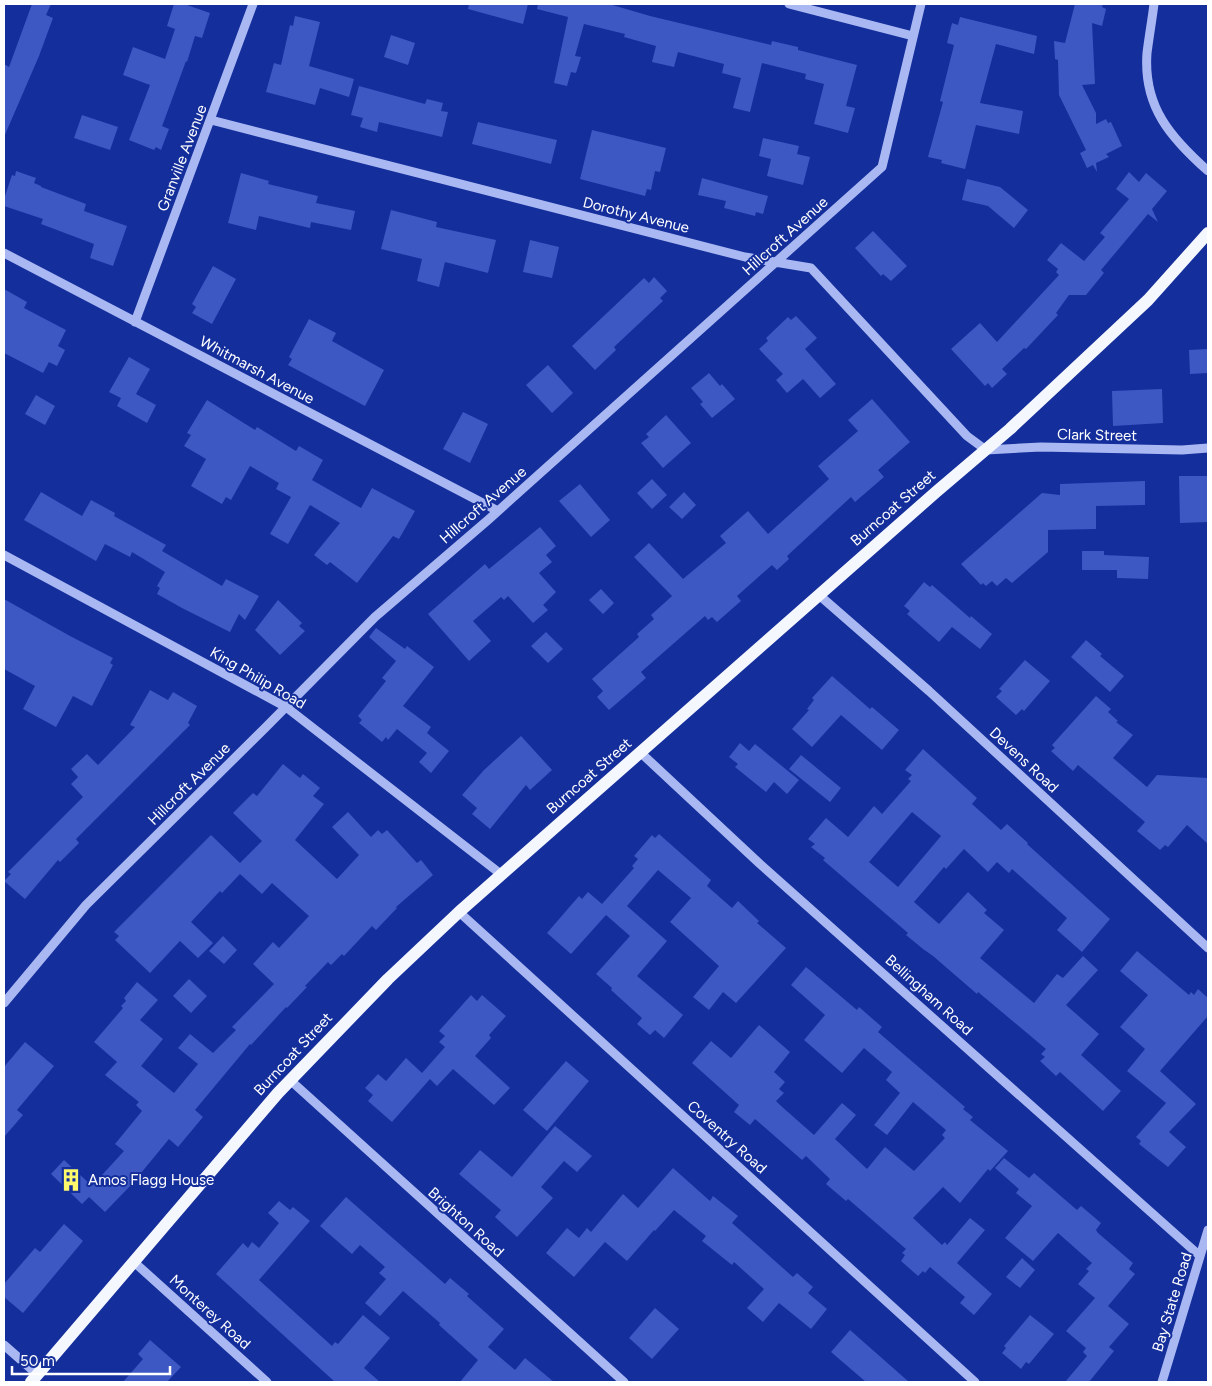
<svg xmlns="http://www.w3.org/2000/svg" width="1212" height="1386" viewBox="0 0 1212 1386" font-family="Figtree,sans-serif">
  <rect width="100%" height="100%" fill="#142e9b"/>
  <path fill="#3d58c2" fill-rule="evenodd" d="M32,4H51L46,15L53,18L39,56L4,137V64L9,67Z
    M174,4H184L210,13L202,38L195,36L187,62L186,61L164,121L162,126L169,129L161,150L156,147L154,150L129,140L150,85L123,75L133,47L165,59L175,29L167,26Z
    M469,4H528L523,24L468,9Z
    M538,4H609L650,16L771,45L772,41L798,47V50L857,65L846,106L855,108L848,133L814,124L824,84L805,79L806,74L762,63L750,112L733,108L741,78L722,73L724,64L678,52L674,67L652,62L656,46L624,37L625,34L584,24L575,56L581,57L576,73L571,72L567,86L554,83L568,17L537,9Z
    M1075,4H1103L1102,7L1106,9L1102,26L1092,23L1095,84L1082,85L1096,113V124L1106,119L1108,123L1111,122L1122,146L1106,154L1109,157L1096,163L1097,172L1093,165L1087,168L1080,153L1086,150L1059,95L1058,60L1055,59L1054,41L1065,43Z
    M295,16L320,22L309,66L354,79L349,97L320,88L315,105L266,92L274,63L281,65L290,25L293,26Z
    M960,17L1037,36L1034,54L996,44L980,103L1023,111L1019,134L976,125L965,169L941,163L942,160L928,157L943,102L940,101L954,45L947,43L952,23L958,25Z
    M391,35L415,43L408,65L384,57Z
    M359,86L425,104L427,99L443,103L441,111L448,112L442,137L379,122L377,132L360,127L363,118L351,115Z
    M82,115L118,127L110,150L74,138Z
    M478,122L557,140L551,164L472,144Z
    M592,130L666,148L660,172L655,171L651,190L647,189L645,196L580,179Z
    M763,138L799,146L797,154L810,157L803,185L767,176L771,159L759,156Z
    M16,171L36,178L34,183L41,186V187L86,204L84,211L127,226L113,266L90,258L94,244L41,224L43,219L4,206V199L12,175L15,176Z
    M1129,172L1139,182L1146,173L1167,191L1152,209L1158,222L1148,214L1101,270L1104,273L1086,295H1069L1056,313L1058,315L1026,349L1024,348L1002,369L1007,374L992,388L988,383L985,386L951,349L980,323L997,342L1059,275L1056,272L1058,269L1047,260L1061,243L1084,261L1105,237L1100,233L1129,199L1116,189Z
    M241,173L269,181L268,184L318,196L316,203L355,211L351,230L311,222L310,228L259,216L256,230L228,223Z
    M702,178L768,196L763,214L756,212L755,216L724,208L726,201L698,195Z
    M967,179L1000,187L1028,210L1014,228L988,206L962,200Z
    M391,210L437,222L436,227L496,240L488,273L445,262L439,287L417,281L422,259L381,249Z
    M873,231L907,266L891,281L883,274L881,276L855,248Z
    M530,240L559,247L552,278L523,272Z
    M213,266L236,279L212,324L192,313L196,307L192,304Z
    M654,277L667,291L660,298L663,301L614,347L616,350L595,370L572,346L644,278L649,283Z
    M4,289L27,302L24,308L66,330L58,346L65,350L57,366L49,362L43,373L4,353Z
    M796,316L817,338L805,349L836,384L820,398L803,379L787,393L776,380L783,374L759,349L768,341L766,338L788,317L791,320Z
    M309,319L336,333L332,341L384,370L365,406L288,365L292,359L289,357Z
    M1208,349V373L1190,374L1189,350Z
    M129,357L150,369L136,394L156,405L147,423L117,406L121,398L109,392Z
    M548,365L573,393L552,413L526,385Z
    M709,373L720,386L722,384L735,399L712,418L700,404L703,402L691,388Z
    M1162,389L1163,423L1113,426L1112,391Z
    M36,395L55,406L45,425L25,414Z
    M872,399L910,442L878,470L884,477L855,502L851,497L787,556L789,559L777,570L772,565L737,596L741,601L717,622L712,617L708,620L705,616L641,672L646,678L609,710L597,697L603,691L592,679L639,637L637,634L654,619L651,615L672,596L634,557L649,543L683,579L726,543L720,536L748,511L768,534L829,479L818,466L858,431L848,420Z
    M207,400L255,430L257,427L296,451L299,446L323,460L312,480L361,508L372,488L415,511L399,539L393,536L357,583L330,562L327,565L314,555L340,523L310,505L288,544L270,534L291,497L276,489L279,483L250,466L231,500L226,497L222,504L191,486L206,459L184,446L191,435L187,433Z
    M463,412L488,424L470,463L443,449Z
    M666,415L691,443L663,468L641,443L649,437L646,434Z
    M1179,476H1208V522L1180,523Z
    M652,479L667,495L652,509L637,493Z
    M1145,481V505L1096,506V529L1048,530V552L1012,583L1006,578L997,586L992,581L986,586L983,583L981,585L961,564L1042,493L1060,495V484Z
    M580,484L610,520L591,537L559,501Z
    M41,492L82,516L91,500L115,513L114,516L166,545L162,551L222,586L226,579L259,596L245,620L239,614L230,632L182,608L157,594L160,588L157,586L165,572L132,552L130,557L105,544L96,561L24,520Z
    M684,492L696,505L682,519L669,507Z
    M540,527L556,546L546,555L552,562L539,573L556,592L543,605L548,610L533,623L508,596L504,600L501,597L473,621L491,641L469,661L428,614L485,564L489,569Z
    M1082,551H1104V555L1149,557L1148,579L1117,578V570H1082Z
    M924,582L930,587L932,585L970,618L971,616L992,634L980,649L952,627L939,642L907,614L910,611L904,606Z
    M601,589L614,603L603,614L589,600Z
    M4,599L70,636L113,658L110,663L113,665L92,706L73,696L56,727L23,709L35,686L4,669Z
    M278,600L302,623L299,626L305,631L280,655L255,630Z
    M376,628L405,649L407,646L434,667L403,706L431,727L427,733L449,751L431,773L419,762L427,753L397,729L388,740L386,737L382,742L359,723L362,720L358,716L386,681L382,678L396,661L369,637Z
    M546,632L563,649L548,663L531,646Z
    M1086,640L1102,654L1100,656L1124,676L1110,692L1071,657Z
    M1025,660L1050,681L1024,711L1022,709L1016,715L996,697L1002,691L999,689Z
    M832,676L870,709L872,707L899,730L882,750L841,715L812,747L792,729L809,710L807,709L814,700L812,698Z
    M150,690L168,700L173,692L197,706L188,723L190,725L76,839L79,843L60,862L58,860L25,899L4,881L11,874L8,872L83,797L71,784L78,777L71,769L87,754L98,765L135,727L130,725Z
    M1096,696L1111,709L1108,712L1118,721L1116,722L1133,735L1113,758L1147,787L1157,775L1208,778V844L1187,825L1168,847L1165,845L1160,850L1137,831L1145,822L1078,765L1073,771L1051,751L1055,748L1052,745Z
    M521,736L552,770L530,790L526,785L490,829L472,814L477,808L462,795L484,770Z
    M740,743L749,751L755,744L799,780L787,794L774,782L766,792L735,767L738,764L729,757Z
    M923,749L977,798L972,804L1001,830L1007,824L1028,843L1027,844L1110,919L1082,952L1057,930L1067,918L1012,869L1009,873L997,862L988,872L964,849L946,869L944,867L914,902L939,924L968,892L987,910L984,913L1004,930L980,958L1034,1003L1057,974L1063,978L1083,956L1098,970L1066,1005L1099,1034L1081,1055L1121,1091L1103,1111L1060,1072L1056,1076L1040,1061L1045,1057L1041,1054L1046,1049L978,992L977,994L933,956L923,949L906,935L908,933L823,860L825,858L811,847L815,844L808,839L826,818L848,837L874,806L882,814L911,781L908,779L912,775L905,770ZM912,812L941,836L898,887L869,862Z
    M801,755L841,788L830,802L789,769Z
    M283,764L300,778L303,774L320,788L313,796L324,804L295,840L337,879L359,855L332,827L348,812L371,837L378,830L382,834L387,830L417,863L421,860L433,875L396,907L397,908L376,930L372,926L344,956L342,954L331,965L328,962L305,986L307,987L287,1008L286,1007L251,1045L250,1044L195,1110L203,1117L178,1147L169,1139L132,1184L105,1212L89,1197L82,1204L51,1174L64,1160L92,1186L124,1151L115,1144L142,1111L136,1105L139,1102L105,1075L117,1062L94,1042L123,1008L121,1006L126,1001L124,998L137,982L158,1000L140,1020L163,1039L141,1066L174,1093L198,1064L178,1048L190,1034L213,1053L236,1030L232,1027L274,984L253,964L273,942L279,948L309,916L272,883L262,894L240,874L222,893L220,891L191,922L213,943L198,958L180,941L150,973L115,940L119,936L114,932L211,835L240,863L262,841L233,813L253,793L257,796Z
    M659,834L711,880L707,886L732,908L738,901L759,921L757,923L786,948L736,1003L723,992L709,1010L693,997L719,966L670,922L691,898L658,870L627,906L667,941L637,976L683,1015L664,1038L655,1030L650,1035L637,1024L642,1018L611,990L612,988L596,974L630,936L606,915L571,954L547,933L579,896L582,899L588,892L602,904L634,868L632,866L638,859L634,856L652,835L655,838Z
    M223,936L237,950L224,964L209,951Z
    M1137,951L1189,995L1191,992L1194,995L1198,989L1208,998V1016L1160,1071L1196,1104L1169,1132L1186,1147L1168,1167L1139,1144L1141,1141L1136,1137L1166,1103L1127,1071L1145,1049L1120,1027L1148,995L1120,971Z
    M806,967L857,1010L859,1007L882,1027L878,1032L965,1107L963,1109L973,1117L970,1120L1008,1151L990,1171L988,1169L960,1203L943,1187L913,1218L942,1245L945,1242L947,1245L970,1218L985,1230L957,1263L992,1294L974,1315L960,1303L965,1297L930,1267L925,1273L923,1271L918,1276L901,1261L905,1255L902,1253L906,1249L848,1199L846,1201L826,1184L830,1179L806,1156L802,1160L755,1119L750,1125L734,1112L739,1105L692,1063L711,1041L731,1058L759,1025L790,1052L774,1072L785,1082L779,1089L784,1093L776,1101L780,1105L814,1135L842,1103L856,1115L835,1139L867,1169L885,1147L914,1171L945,1138L942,1135L946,1130L913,1102L887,1135L874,1125L900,1093L886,1080L892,1072L864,1048L842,1073L804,1040L825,1015L791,985Z
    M189,979L207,996L191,1013L173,996Z
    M471,995L477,1001L482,995L506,1016L489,1035L491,1038L475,1056L510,1088L494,1105L453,1069L437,1086L430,1079L392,1122L368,1101L373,1095L365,1088L378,1074L386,1081L406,1058L422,1073L445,1047L439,1042L445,1036L439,1031Z
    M25,1042L54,1066L17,1110L23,1115L4,1137V1067Z
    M566,1061L589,1081L547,1131L523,1110Z
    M555,1126L592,1156L577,1172L564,1161L541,1187L553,1198L517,1237L495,1217L501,1210L459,1174L480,1150L512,1177Z
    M1004,1158L1029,1178L1034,1173L1077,1210L1081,1206L1101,1223L1096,1230L1098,1233L1133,1263L1129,1269L1135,1274L1108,1306L1129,1324L1109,1347L1114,1351L1089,1382H1065L1087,1356L1083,1352L1086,1348L1066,1331L1095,1298L1078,1284L1089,1271L1086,1269L1092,1263L1058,1233L1033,1261L1005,1238L1032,1206L1016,1193L1019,1189L995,1168Z
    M673,1168L710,1201L713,1196L738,1216L732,1223L793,1277L797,1273L813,1287L808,1293L827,1309L811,1329L779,1303L763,1322L747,1308L764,1289L734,1262L732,1265L702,1241L706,1236L674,1210L655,1231L654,1230L627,1261L605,1242L574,1277L546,1253L567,1228L579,1238L587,1228L591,1232L623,1194L638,1208Z
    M346,1197L445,1284L450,1278L469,1294L467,1296L504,1329L488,1347L515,1370L525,1358L554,1382H460L478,1360L439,1325L440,1323L403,1291L380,1316L365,1303L386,1279L379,1273L385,1267L360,1245L352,1254L320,1226Z
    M279,1201L290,1210L293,1207L310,1221L259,1280L332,1346L335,1342L338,1344L363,1315L390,1338L364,1368L380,1382H335L216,1274L243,1243L248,1248L252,1242L259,1248L279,1223L268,1213Z
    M64,1224L83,1241L23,1313L4,1297V1284L35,1248L40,1252Z
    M1022,1258L1035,1270L1020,1288L1006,1277Z
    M655,1308L679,1329L652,1359L629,1338Z
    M1030,1315L1054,1334L1029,1364L1026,1362L1021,1369L1002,1353L1006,1348L1004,1346Z
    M850,1330L909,1382H866L831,1352Z
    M150,1340L181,1367L167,1382H123L143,1359L138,1354Z"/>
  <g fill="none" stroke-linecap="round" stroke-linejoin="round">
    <path stroke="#a9b8f3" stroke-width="9" d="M789,4L913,36
      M1154,4C1152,20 1149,37 1147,53C1143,107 1171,138 1208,171
      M211,120L745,257L811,268L967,436L986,450L1041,447L1182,450L1208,448
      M4,253L498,511
      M135,322L253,4
      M4,555L286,707L502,875
      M819,595L929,691L1208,948
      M641,753L760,864L1200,1256
      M459,912L975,1382
      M4,1003L86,905L265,728L375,617L488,520L882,167L921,4
      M290,1080L624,1382
      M134,1262L267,1382
      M4,1345L37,1374
      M1162,1382L1208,1230"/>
    <path stroke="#f5f7ff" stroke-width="12" d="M31,1382L278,1093L388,979L459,912L936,492L1010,429L1148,300L1208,233"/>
  </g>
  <defs>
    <symbol id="building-bare" viewBox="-9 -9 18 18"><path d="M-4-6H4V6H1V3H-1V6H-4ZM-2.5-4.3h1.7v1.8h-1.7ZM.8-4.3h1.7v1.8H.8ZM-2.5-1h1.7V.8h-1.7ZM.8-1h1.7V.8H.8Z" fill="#fff86b" stroke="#142e9b" stroke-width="2.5" paint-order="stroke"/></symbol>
  </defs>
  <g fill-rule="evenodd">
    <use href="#building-bare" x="55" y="1164" width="32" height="32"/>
  </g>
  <g text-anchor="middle" stroke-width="4" stroke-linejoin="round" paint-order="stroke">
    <g font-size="15" fill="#fff" stroke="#142e9b">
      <text transform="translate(182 158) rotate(-69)" y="5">Granville Avenue</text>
      <text transform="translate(636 215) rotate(14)" y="5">Dorothy Avenue</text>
      <text transform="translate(785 236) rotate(-42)" y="5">Hillcroft Avenue</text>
      <text transform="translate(257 370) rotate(28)" y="5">Whitmarsh Avenue</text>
      <text transform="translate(1097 435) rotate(1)" y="5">Clark Street</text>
      <text transform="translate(483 505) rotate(-41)" y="5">Hillcroft Avenue</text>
      <text transform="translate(893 508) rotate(-41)" y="5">Burncoat Street</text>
      <text transform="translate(258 678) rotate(30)" y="5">King Philip Road</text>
      <text transform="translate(1024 760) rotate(43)" y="5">Devens Road</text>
      <text transform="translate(589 776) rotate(-41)" y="5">Burncoat Street</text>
      <text transform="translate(189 784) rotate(-45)" y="5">Hillcroft Avenue</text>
      <text transform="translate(929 995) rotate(42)" y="5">Bellingham Road</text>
      <text transform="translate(293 1054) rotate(-47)" y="5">Burncoat Street</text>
      <text transform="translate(727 1137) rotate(42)" y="5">Coventry Road</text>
      <text transform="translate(466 1222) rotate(42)" y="5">Brighton Road</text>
      <text transform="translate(1172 1302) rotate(-73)" y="5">Bay State Road</text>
      <text transform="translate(210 1312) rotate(42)" y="5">Monterey Road</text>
    </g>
    <g font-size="15" fill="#fff" stroke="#142e9b" text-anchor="start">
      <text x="88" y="1185">Amos Flagg House</text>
    </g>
  </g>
  <rect width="1212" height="1386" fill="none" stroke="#ffffff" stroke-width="10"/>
  <path d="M12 1366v8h158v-8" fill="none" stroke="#ffffff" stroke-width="2.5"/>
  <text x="20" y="1366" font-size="15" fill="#ffffff" stroke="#142e9b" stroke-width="4" paint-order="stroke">50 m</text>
</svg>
